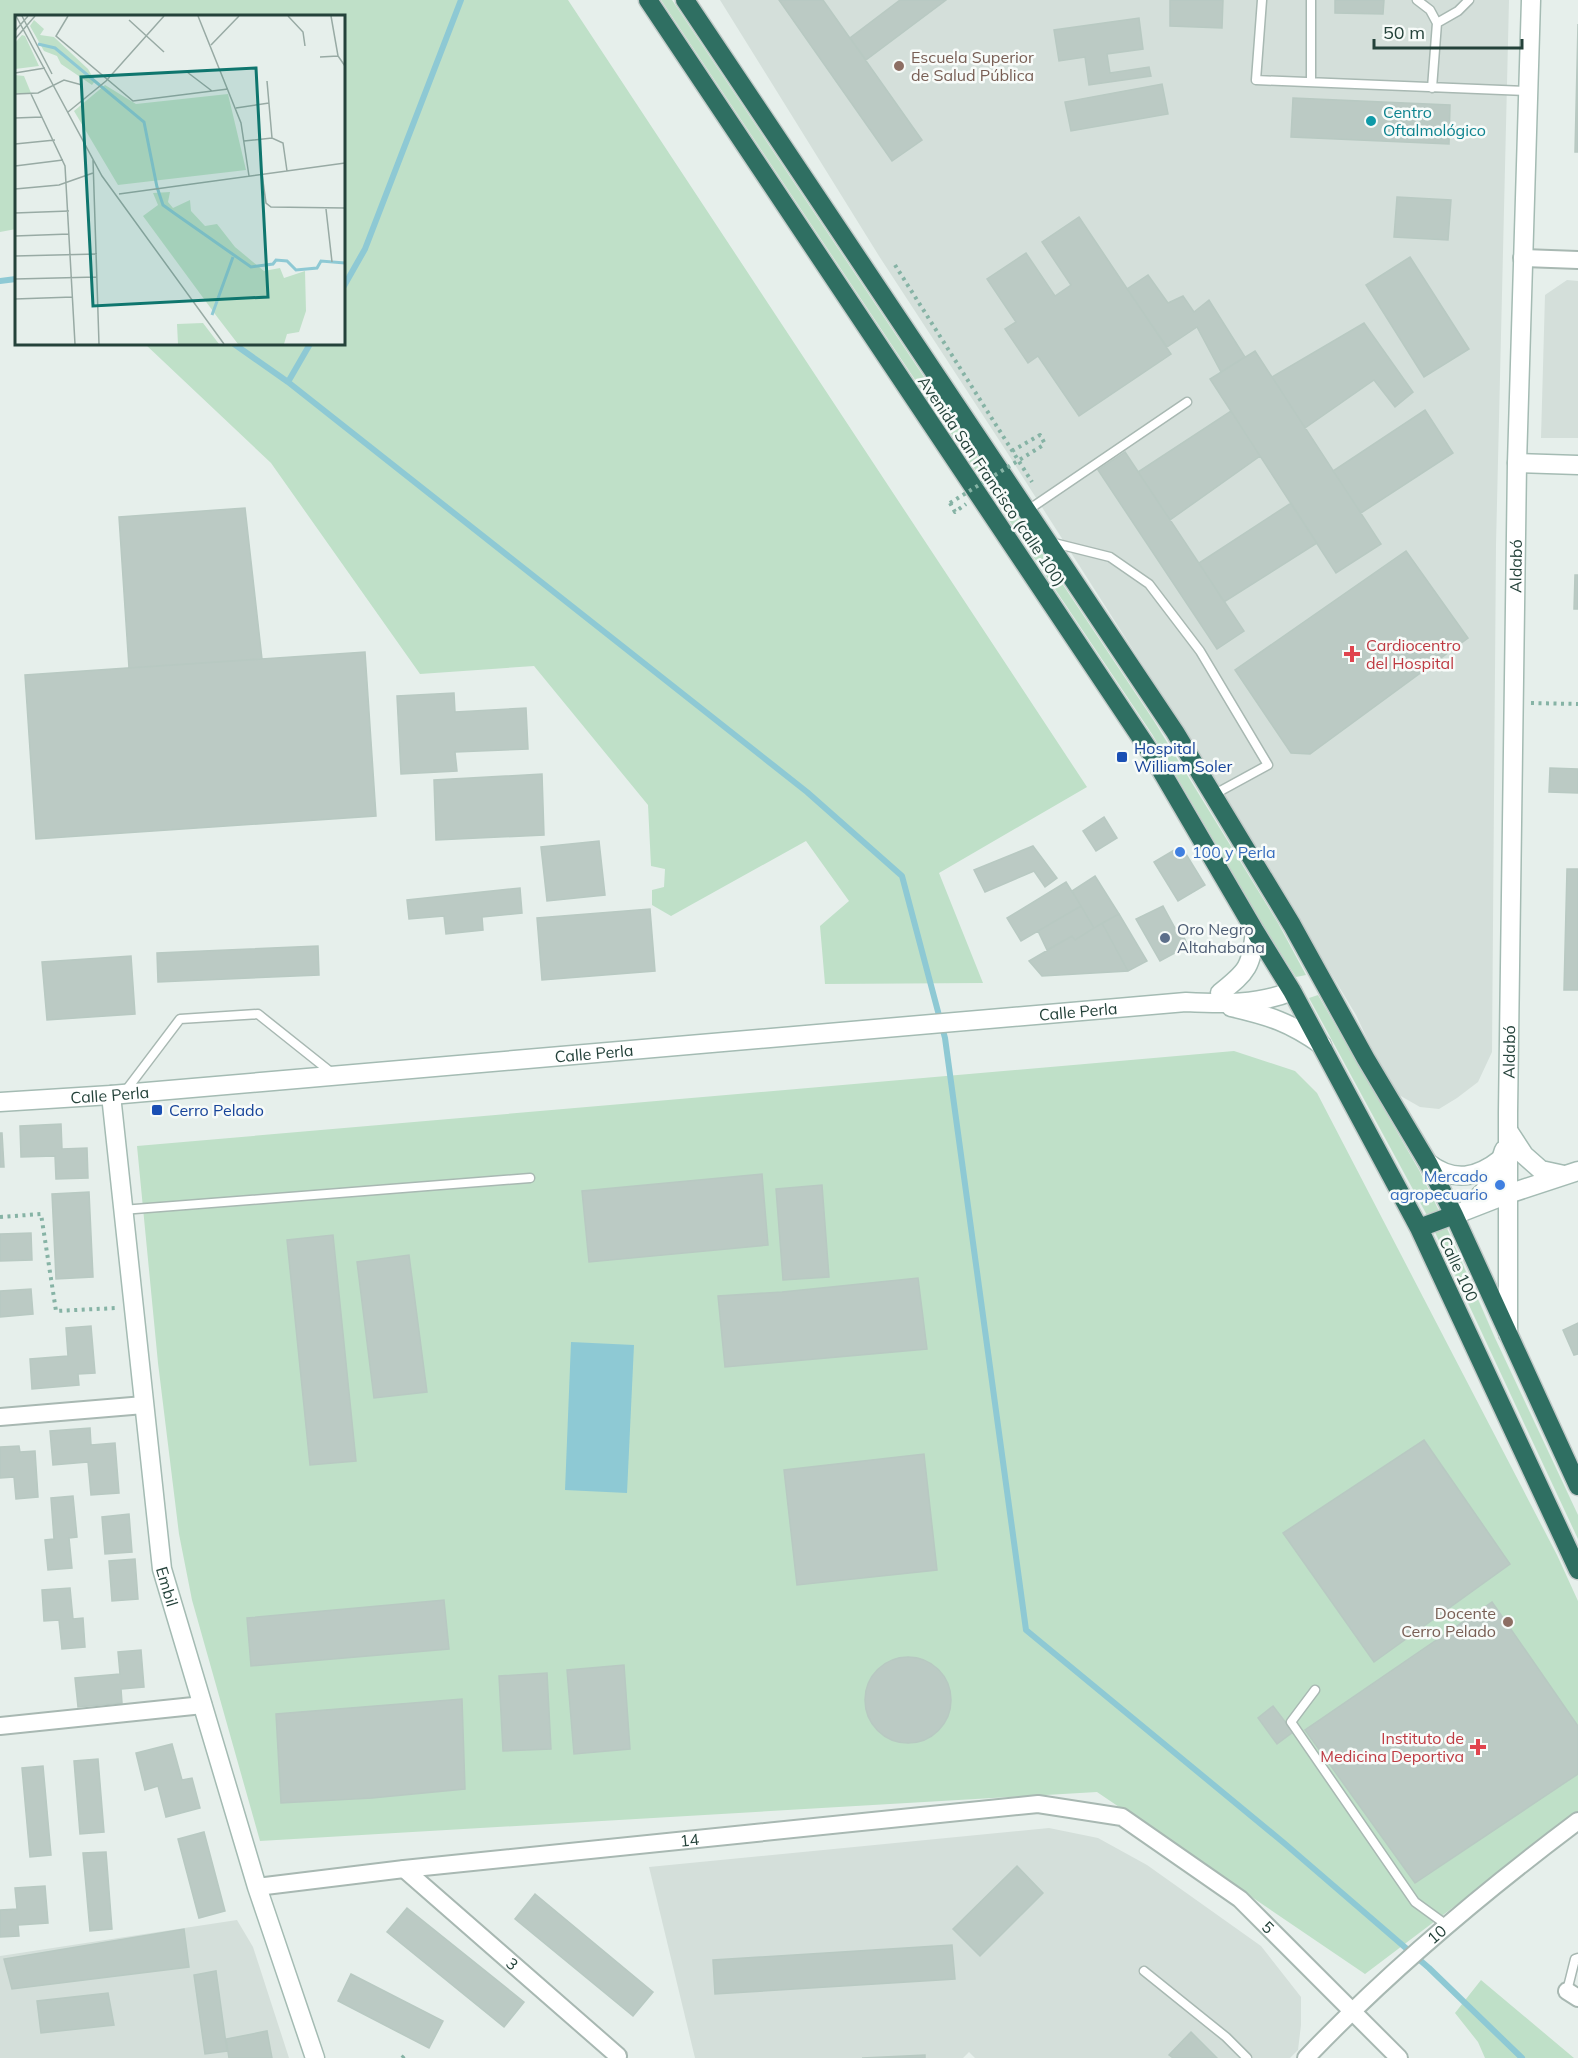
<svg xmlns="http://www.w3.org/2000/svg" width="1578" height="2058" viewBox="0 0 1578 2058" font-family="Mulish,sans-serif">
  <rect width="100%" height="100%" fill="#e6efeb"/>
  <path fill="#d4dfda" d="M720,0H1509L1496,545L1492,1052L1478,1082L1457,1098L1439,1109L1420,1107L1399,1095L1371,1047L1356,1015L1183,728L1001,443L879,256Z
    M1567,280L1578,281V438H1541L1545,295Z
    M1049,1828L1098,1838L1147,1865L1261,1946L1301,1997V2025L1298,2050L1290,2058H975L969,2052L963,2058H695L649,1867Z
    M237,1920L253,1947L289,2058H0V1956Z"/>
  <path fill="#bfe0c8" d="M0,0H568L1087,787L939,873L983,983L825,984L820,926L849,901L806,841L671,916L652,905V890L664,887L665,869L651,866L648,805L534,666L420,674L271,463L145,344H344V16H16V229L0,232Z
    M661,0H672L1154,721L1278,923L1306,975L1296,977L1265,929L1152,734Z
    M1318,995L1419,1170L1440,1213L1428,1217L1309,998Z
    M1234,1051L1295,1071L1317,1093L1557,1555L1578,1601V1813L1365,1974L1097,1792L260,1841L192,1600L179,1534L158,1363L137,1146Z
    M1446,1226L1495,1338L1578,1515V1539L1434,1230Z
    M1481,1980L1574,2058H1485L1478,2042L1455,2013Z"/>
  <path fill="#8ec9d4" d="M571,1342L634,1345L627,1493L565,1490Z"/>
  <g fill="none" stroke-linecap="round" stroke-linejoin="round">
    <path stroke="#8ec9d4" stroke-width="6" d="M0,281L16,279
      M344,286L365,249L461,0
      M234,344L288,382L807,792L902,876L945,1038L1026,1630L1284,1843L1429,1968L1522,2058
      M288,382L310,344"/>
  </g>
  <path fill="#bbcac4" stroke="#b8c9c2" stroke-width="1.5" d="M779,0H823L922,140L892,161Z
    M900,0H946L866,60L850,38Z
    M1170,0H1223L1222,28L1170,26Z
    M1335,0H1384L1383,14L1335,13Z
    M1139,18L1143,49L1107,54L1110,73L1149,67L1151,76L1089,85L1085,57L1059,61L1054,30Z
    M1578,24V152H1575Z
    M1162,84L1168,114L1071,131L1065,102Z
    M1293,98L1450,105L1449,144L1291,137Z
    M1397,197L1451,200L1448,240L1394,237Z
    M1079,217L1171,354L1079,416L1038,356L1028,363L1005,329L1016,322L987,279L1026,253L1055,296L1071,285L1042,242Z
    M1410,257L1469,349L1424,377L1366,285Z
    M1148,275L1168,303L1183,296L1194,312L1209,300L1245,357L1221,372L1197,327L1167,347L1127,289Z
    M1364,323L1413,392L1395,407L1374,380L1305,428L1272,377Z
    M1255,351L1381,544L1336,573L1210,379Z
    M1425,410L1453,453L1361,513L1333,471Z
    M1231,411L1260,456L1170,520L1138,472Z
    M1125,452L1244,631L1217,649L1098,470Z
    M1291,503L1317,543L1224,602L1199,563Z
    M245,508L262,659L129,668L119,517Z
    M1406,551L1468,638L1310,754L1291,753L1235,670Z
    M1575,575H1578V609H1574Z
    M365,652L376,816L36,839L25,675Z
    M454,693L455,712L526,708L528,749L455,752L457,771L401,774L397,696Z
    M1550,768L1578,769V793L1549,792Z
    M542,774L544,835L436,840L434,780Z
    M1104,817L1117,838L1096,851L1083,831Z
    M599,841L605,895L547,901L541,847Z
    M1033,846L1057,878L1045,887L1034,871L985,892L974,870Z
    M1181,846L1205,885L1178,901L1154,862Z
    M1567,869H1578V990H1564Z
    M1095,876L1119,914L1094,928L1072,891Z
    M1066,882L1081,906L1021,941L1007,918Z
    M520,888L522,913L482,917L483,930L446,934L444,916L409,919L407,900Z
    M1081,906L1094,928L1075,940L1072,936L1047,950L1038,931Z
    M1163,906L1175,928L1180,929L1188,946L1160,961L1136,919Z
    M650,909L655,971L542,980L537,918Z
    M1119,914L1147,961L1128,971L1102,923Z
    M1102,923L1128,971L1042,976L1029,961L1072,936L1075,940Z
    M318,946L319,975L158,982L157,953Z
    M131,956L135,1014L47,1020L42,962Z
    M61,1124L62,1149L87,1148L88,1178L56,1179L55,1156L21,1157L20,1126Z
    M0,1133H2L4,1167H0Z
    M762,1174L768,1245L589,1262L582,1191Z
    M822,1185L829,1277L783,1280L776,1189Z
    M89,1192L93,1277L56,1279L52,1194Z
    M31,1233L32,1260L0,1261V1234Z
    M333,1235L356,1461L310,1465L287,1240Z
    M409,1255L427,1392L374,1398L357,1262Z
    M918,1278L927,1349L725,1367L718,1296L782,1292Z
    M31,1289L33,1314L0,1317V1291Z
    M1578,1323V1354L1574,1355L1563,1330Z
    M91,1326L95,1373L78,1374L79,1385L32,1389L30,1359L68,1356L66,1328Z
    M90,1428L91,1445L115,1443L119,1493L91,1495L88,1462L53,1465L50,1431Z
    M1424,1440L1510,1564L1374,1662L1283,1533Z
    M19,1446L20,1452L35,1451L38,1497L16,1499L14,1477L0,1478V1447Z
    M924,1454L937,1570L797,1585L784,1470Z
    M73,1496L77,1537L69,1538L72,1568L48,1570L45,1540L54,1539L51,1498Z
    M129,1514L132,1552L105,1554L102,1517Z
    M135,1559L138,1599L112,1601L109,1561Z
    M70,1588L73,1619L83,1618L85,1647L62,1649L59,1620L44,1621L42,1590Z
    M444,1600L449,1649L251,1666L247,1618Z
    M1492,1602L1578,1726V1774L1415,1883L1305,1730Z
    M141,1650L144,1687L121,1689L122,1703L78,1707L75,1678L120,1674L118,1652Z
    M865 1700a43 43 0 1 1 86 0a43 43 0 1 1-86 0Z
    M624,1665L630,1749L574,1754L567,1670Z
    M547,1673L551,1749L503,1751L499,1676Z
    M462,1699L465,1789L372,1798L281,1803L276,1714Z
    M1273,1706L1293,1732L1277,1744L1258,1718Z
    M172,1744L182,1780L192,1778L200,1808L166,1817L158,1786L145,1790L136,1753Z
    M98,1759L104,1832L80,1834L74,1761Z
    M43,1766L51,1855L30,1857L22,1768Z
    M204,1832L225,1911L199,1918L178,1839Z
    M106,1852L112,1929L90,1931L83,1853Z
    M1017,1866L1043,1893L980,1956L953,1929Z
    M45,1886L48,1923L18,1925L19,1936L0,1937V1910L17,1909L15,1888Z
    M535,1894L653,1992L633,2016L515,1919Z
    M407,1908L524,2002L504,2027L387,1932Z
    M184,1929L189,1967L12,1989L4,1959Z
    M952,1945L955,1979L715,1994L713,1960Z
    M216,1971L227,2051L205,2054L194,1975Z
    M351,1974L443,2021L429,2048L338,2001Z
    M108,1993L114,2025L41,2033L37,2001Z
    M267,2031L272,2058H229L226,2039Z
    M1191,2032L1217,2058H1173L1169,2055Z
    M925,2055V2058H862Z"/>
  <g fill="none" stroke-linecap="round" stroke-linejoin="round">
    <defs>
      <path id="lane" d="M1262,0L1256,80L1528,91
        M1417,0L1430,10L1437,23L1432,88
        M1437,23L1458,11L1469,0
        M1311,82V0
        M1028,510L1187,402
        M1050,542L1110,557L1149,584L1200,651L1268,765L1213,795
        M124,1093L180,1019L258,1014L332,1073
        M122,1210L530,1178
        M1315,1690L1291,1722L1415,1902L1448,1926
        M1144,1971L1226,2037L1247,2058
        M1567,1991L1575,1959L1578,1958"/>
      <g id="street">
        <path d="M1522,258L1578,260"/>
        <path d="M0,1417L144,1405"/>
        <path d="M0,1726L203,1705"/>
        <path id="s1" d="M404,1869L618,2056"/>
        <path id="s2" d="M257,1887L404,1869L1038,1804L1122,1817L1240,1899L1399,2058"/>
        <path d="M1567,1991L1578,1998"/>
        <path id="s3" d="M1306,2058C1389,1971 1482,1893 1578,1821"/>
      </g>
      <g id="secondary">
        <path d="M1517,463L1578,465"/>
        <path d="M1220,993C1248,971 1251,967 1255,931"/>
        <path d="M1231,1007C1270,1016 1289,1022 1322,1045"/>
        <path id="s4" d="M111,1095L162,1569L257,1887L315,2058"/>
        <path id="s5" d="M0,1102L111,1095L1186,1002C1222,1004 1259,1005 1292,991"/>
        <path d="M1509,1132L1524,1155L1541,1170L1564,1175"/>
        <path d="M1428,1163C1454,1183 1477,1178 1501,1159"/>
        <path d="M1470,1204C1490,1190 1497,1173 1504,1150"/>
        <path d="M1454,1215L1508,1194L1578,1171"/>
        <path id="s6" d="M1508,1334V1112L1517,463L1531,0"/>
      </g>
      <path id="highway" d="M648,0L1149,750L1255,931L1292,991L1419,1228L1578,1570
        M685,0L1175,732L1292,925L1366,1059L1428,1163L1454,1215L1578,1486
        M1419,1228L1454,1215"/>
    </defs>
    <use href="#lane" stroke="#a8b8b2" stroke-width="11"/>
    <use href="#street" stroke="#a8b8b2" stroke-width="20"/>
    <use href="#secondary" stroke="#a4bbb3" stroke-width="21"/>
    <use href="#highway" stroke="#c2cac8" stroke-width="21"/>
    <path stroke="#86b3a5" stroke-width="4" stroke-dasharray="3 4.5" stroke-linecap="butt" d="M895,265L1032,482
      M1012,451L1040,435L1045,444
      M950,503L955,512L966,504
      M1531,703L1578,704
      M0,1217L41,1214L56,1311L117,1308
      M402,2058L406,2054"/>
    <use href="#lane" stroke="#fff" stroke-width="8"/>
    <use href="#street" stroke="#fff" stroke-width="16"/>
    <use href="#secondary" stroke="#fff" stroke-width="18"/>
    <use href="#highway" stroke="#2f6f62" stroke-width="18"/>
    <path stroke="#86b3a5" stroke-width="4" stroke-dasharray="3 4.5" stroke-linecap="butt" d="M950,503L1045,444"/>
  </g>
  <g fill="#8d6e63" stroke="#f7fbf9" stroke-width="2">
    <circle cx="899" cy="66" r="6"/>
    <circle cx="1508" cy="1622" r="6"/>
  </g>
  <circle fill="#0f9aa8" stroke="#f7fbf9" stroke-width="2" cx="1371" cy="121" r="6"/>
  <g fill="#e0444e" stroke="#f7fbf9" stroke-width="2">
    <path d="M1349 645h6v6h6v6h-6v6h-6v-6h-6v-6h6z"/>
    <path d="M1475 1738h6v6h6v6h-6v6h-6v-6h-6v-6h6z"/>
  </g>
  <g fill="#1a4fb4" stroke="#f7fbf9" stroke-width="2">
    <rect x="1116" y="751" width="12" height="12" rx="3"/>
    <rect x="151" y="1104" width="12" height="12" rx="3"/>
  </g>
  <g fill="#3f7fe0" stroke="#f7fbf9" stroke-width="2">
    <circle cx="1180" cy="852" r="6"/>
    <circle cx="1500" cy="1185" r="6"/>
  </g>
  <circle fill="#5c6f8a" stroke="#f7fbf9" stroke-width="2" cx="1165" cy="938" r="6"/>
  <g text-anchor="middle" stroke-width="5" stroke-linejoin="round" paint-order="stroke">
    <g font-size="16" fill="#785e54" stroke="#f7fbf9" text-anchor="start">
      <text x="911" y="63">Escuela Superior<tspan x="911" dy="18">de Salud Pública</tspan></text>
      <text x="1496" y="1619" text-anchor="end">Docente<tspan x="1496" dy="18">Cerro Pelado</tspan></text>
    </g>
    <g font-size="16" fill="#0d838f" stroke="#f7fbf9" text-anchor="start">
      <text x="1383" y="118">Centro<tspan x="1383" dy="18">Oftalmológico</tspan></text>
    </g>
    <g font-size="16" fill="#24423a" stroke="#f7fbf9">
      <text transform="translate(992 481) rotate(56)" y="6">Avenida San Francisco (calle 100)</text>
      <text dy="6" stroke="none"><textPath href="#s6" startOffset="768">Aldabó</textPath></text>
      <text dy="6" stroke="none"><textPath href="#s5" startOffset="1082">Calle Perla</textPath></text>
      <text dy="6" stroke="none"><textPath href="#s6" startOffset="282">Aldabó</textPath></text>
      <text dy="6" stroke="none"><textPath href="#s5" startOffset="596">Calle Perla</textPath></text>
      <text dy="6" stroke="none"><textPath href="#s5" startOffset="110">Calle Perla</textPath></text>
      <text transform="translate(1459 1269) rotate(65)" y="6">Calle 100</text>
      <text dy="6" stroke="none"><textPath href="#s4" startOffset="495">Embil</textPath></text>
      <text dy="6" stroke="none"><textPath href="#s2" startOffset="435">14</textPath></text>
      <text dy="6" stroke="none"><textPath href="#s2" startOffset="1054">5</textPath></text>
      <text dy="6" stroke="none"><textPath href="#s3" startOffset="180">10</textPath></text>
      <text dy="6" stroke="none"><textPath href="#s1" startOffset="144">3</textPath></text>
    </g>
    <g font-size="16" fill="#be3a42" stroke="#f7fbf9" text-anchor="start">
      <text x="1366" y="651">Cardiocentro<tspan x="1366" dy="18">del Hospital</tspan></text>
      <text x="1464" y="1744" text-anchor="end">Instituto de<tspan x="1464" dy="18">Medicina Deportiva</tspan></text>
    </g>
    <g font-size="16" fill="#164399" stroke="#f7fbf9" text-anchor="start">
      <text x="1134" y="754">Hospital<tspan x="1134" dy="18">William Soler</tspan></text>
      <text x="169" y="1116">Cerro Pelado</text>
    </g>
    <g font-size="16" fill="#366cbe" stroke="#f7fbf9" text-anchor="start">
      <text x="1192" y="858">100 y Perla</text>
      <text x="1488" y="1182" text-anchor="end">Mercado<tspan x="1488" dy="18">agropecuario</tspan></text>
    </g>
    <g font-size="16" fill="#4e5e75" stroke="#f7fbf9" text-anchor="start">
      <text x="1177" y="935">Oro Negro<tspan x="1177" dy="18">Altahabana</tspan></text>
    </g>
  </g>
  <g transform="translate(15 15)">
    <rect width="330" height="330" fill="#e6efeb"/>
    <path d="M19,5L29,14L25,20L39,22L73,54L80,66L77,70L46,49L42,41L29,36L15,11ZM7,20L10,21L24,51L0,54V28ZM0,60L9,61L16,78H0ZM90,70L121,89L213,79L231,155L103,170L59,96ZM155,177L153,187L158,193L175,185L176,196L190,211L202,209L220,232L249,256L265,253L269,263L290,256L291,296L284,317L272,319L269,329H223L203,303L128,201L143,190L138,178ZM188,308L204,329H163L162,309Z" fill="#bfe0c8"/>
    <path fill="none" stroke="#8ec9d4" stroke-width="3" d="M23,29L40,33L129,107L142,172L148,190L159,198L236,252L258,249L261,245L272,246L281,255L302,253L306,246L330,248M197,300L218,242"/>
    <path fill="none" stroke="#98aaa4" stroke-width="1.5" d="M1,1L87,161L209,329M7,1L37,59M53,1L41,21L118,86L213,74M183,1L226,108L234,161M273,1L288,17L290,31M316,1L323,41L330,51M114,5L149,37M0,16L13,1M0,24L20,1M196,30L224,1M305,42L323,41M172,57L197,76M0,58L30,53M252,66L257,123M0,79L23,78L49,65L67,70M16,79L50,151L60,329M221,93L254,88M53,97L91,66L149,1M0,103L27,102M229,126L257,123L268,128L272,156M0,129L40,125M78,145L84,329M0,151L48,145M247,159L251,188L256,192L330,193M0,174L44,170L78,158M104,179L330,148M311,194L317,247M0,198L54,196M0,221L54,219M0,241L82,239M0,264L82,262M0,284L58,282"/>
    <path fill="#0f766e" fill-opacity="0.15" stroke="#0f766e" stroke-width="3" d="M241,53L253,282L78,291L66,62Z"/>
    <rect width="330" height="330" fill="none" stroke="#24423a" stroke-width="3"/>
  </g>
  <path d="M1374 39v9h148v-9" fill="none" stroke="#24423a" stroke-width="3"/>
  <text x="1383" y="39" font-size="18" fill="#24423a" stroke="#f7fbf9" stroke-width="4.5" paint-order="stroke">50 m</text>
</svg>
